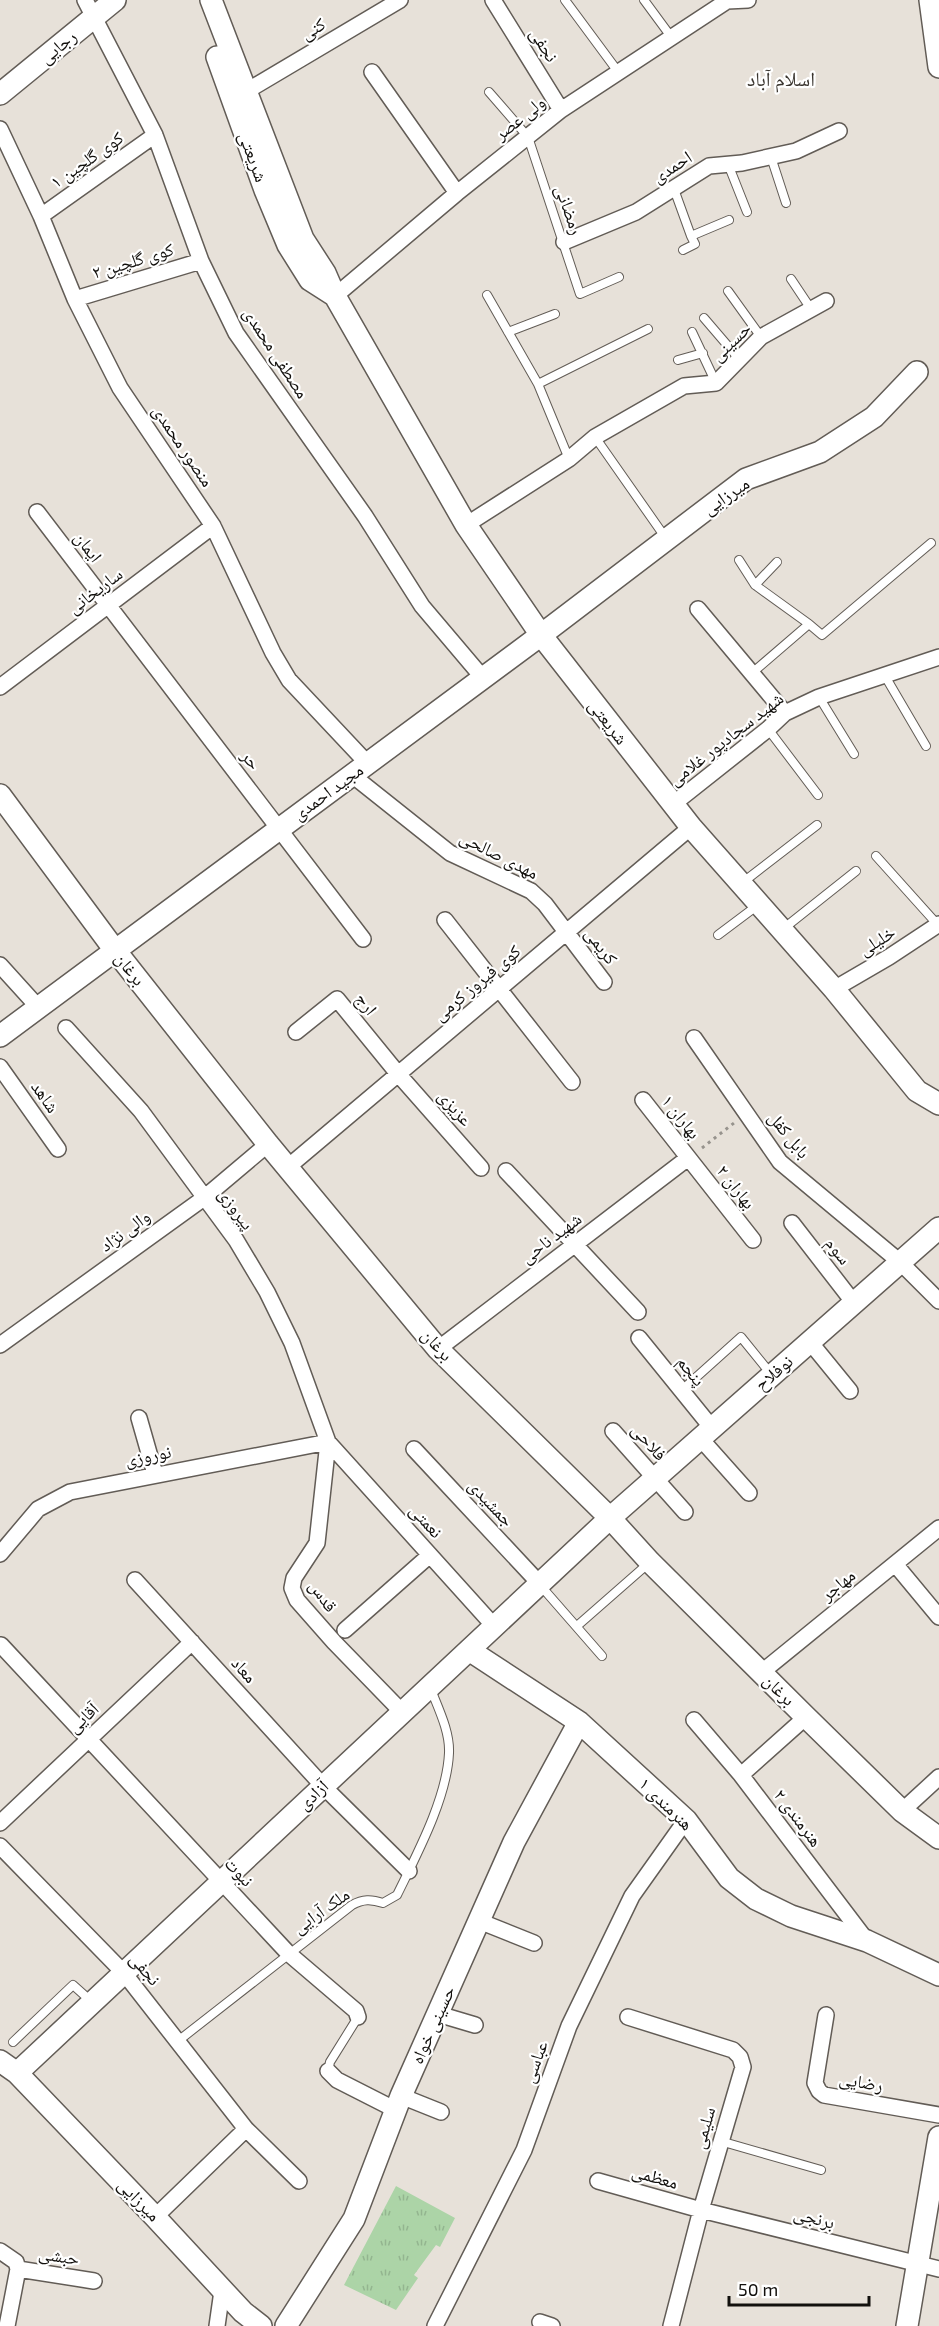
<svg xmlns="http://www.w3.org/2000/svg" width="939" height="2326" viewBox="0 0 939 2326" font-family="'Exo 2','Noto Naskh Arabic',sans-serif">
  <defs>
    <pattern id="grass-tufts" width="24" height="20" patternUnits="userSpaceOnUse" patternTransform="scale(1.5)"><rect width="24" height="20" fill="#acd4a7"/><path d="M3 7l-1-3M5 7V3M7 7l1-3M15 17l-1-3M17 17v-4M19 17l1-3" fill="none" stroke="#93b58f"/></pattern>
  </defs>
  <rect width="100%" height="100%" fill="#e7e1d9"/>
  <path fill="url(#grass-tufts)" d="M396,2186L455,2218L440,2247L436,2245L414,2275L418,2278L396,2310L344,2285Z"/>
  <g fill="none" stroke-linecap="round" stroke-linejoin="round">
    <defs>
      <path id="lane" d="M565,0L619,73
        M644,0L672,38
        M489,92L528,137L580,294L619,277
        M771,157L786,203
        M728,164L747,212
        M674,189L691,236
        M683,250L695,244L691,236L729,220
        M791,279L811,309
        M728,291L761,337
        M487,295L538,384L569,459
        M704,318L740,360
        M508,332L555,314
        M692,332L716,383
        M678,360L703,353
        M538,384L648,329
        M595,437L665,537
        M739,560L755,585L809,624
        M755,585L777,562
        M752,673L809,624L822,635L931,543
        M885,676L926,746
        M819,697L854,754
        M768,729L818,795
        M876,856L938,925
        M742,883L817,825
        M783,929L856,871
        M718,935L758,905
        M682,1390L741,1337L771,1374
        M540,1585L602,1656
        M577,1626L650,1562
        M178,2041L352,1905C363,1899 371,1899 383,1903L397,1895C417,1854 447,1798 449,1753C450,1731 438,1708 430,1687
        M13,2042L73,1985L92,2002
        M328,2071L330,2062L358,2017
        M720,2141L821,2170"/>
      <path id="street" d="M85,0L155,135L201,261L236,333L365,516L422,606L483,678
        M493,0L561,110
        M372,72L457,193
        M245,92L400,0
        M0,129L41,216L75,299L120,388L213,526L273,653L289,680L367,763
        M41,216L155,135
        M564,242L636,212L709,166L742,163L796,151L839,131
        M335,296L457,193L561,110L727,1L748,0
        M75,299L201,261
        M37,512L363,939
        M466,525L569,459L595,437L684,386L716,383L761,337L826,301
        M698,609L785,713
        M0,687L213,526
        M352,775L450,853L531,891L545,904L604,982
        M672,805L768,729L785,713L819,697L939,657
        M445,920L572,1082
        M0,965L38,1007
        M834,989L889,957L939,924
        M66,1028L141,1111L236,1240L267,1292L292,1343L328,1442L494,1626
        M296,1032L337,999L399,1075L481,1168
        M694,1038L780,1162L900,1262L939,1301
        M0,1067L58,1149
        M643,1100L753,1240
        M288,1167L691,827
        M506,1171L638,1312
        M792,1223L854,1303
        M639,1338L712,1428
        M810,1342L850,1391
        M0,1345L204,1198L268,1144
        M438,1349L688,1158
        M139,1418L155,1474
        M613,1431L685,1512
        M700,1438L749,1493
        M328,1442L317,1543L294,1578L292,1588L297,1600L334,1642L402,1712
        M414,1449L539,1583
        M0,1554L38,1509L70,1492L328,1442
        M895,1564L939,1617
        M135,1580L323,1786L409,1871
        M345,1630L430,1555
        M1,1645L288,1953L356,2011L358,2017
        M762,1672L939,1528
        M694,1720L741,1775L867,1941
        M741,1775L806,1717
        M902,1811L939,1777
        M0,1823L192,1642
        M0,1846L124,1973L246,2129L299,2181
        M479,1921L534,1943
        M438,2014L475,2025
        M826,2015L815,2083L819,2091L824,2095L939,2115
        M628,2017L733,2050L740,2057L743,2067L701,2210L671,2326
        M328,2071L337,2080L396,2110
        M401,2096L441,2112
        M598,2181L701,2210L939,2269
        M155,2217L246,2129
        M0,2251L16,2262L18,2269L7,2326
        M18,2269L94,2281
        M540,2322L552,2326
        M217,2326L222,2291
        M435,2326L524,2150L569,2026L632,1896L686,1820"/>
      <path id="secondary" d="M211,0L303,239L325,273L335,296L466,525L541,635L691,827L834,989L917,1091L939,1104
        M930,0L939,67
        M217,57L265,190L288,245L310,280L335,296
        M0,94L115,0
        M0,795L114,949L268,1144L438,1349L610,1518L650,1562L806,1717L902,1811L939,1838
        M0,1036L541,635L746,479L820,452L874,417L917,372
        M469,1650L579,1722L686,1820L729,1878L756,1899L791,1916L867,1941L939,1975
        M0,2061L17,2073L155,2217L243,2312L261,2326
        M17,2073L610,1518L939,1228
        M286,2326L354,2219L401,2096L514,1842L579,1722
        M907,2326L939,2137"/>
    </defs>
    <use href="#lane" stroke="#625c56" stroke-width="10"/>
    <use href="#street" stroke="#625c56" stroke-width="18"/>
    <use href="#secondary" stroke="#625c56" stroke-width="24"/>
    <path stroke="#97938d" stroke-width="3" stroke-dasharray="3 4.5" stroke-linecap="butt" d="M702,1148L734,1123"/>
    <use href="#lane" stroke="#fff" stroke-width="8"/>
    <use href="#street" stroke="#fff" stroke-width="15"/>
    <use href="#secondary" stroke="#fff" stroke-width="21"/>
  </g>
  <g text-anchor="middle" stroke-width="4.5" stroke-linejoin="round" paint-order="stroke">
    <g font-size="18" fill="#12100d" stroke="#fff">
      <text transform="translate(313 29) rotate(-31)" y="6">کنی</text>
      <text transform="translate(544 45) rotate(58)" y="6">نجفی</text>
      <text transform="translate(58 47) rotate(-39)" y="6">رجایی</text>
      <text transform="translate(520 118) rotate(-38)" y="6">ولی عصر</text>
      <text transform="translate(253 157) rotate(70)" y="6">شریعتی</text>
      <text transform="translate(87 160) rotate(-35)" y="6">کوی گلچین ۱</text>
      <text transform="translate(672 167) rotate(-33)" y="6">احمدی</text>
      <text transform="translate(569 210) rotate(71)" y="6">رمضانی</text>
      <text transform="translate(133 261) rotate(-17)" y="6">کوی گلچین ۲</text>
      <text transform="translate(731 342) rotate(-44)" y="6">حسینی</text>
      <text transform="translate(276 353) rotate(57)" y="6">مصطفی محمدی</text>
      <text transform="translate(183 446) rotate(56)" y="6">منصور محمدی</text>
      <text transform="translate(726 496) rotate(-34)" y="6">میرزایی</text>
      <text transform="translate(88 547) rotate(53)" y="6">ایمان</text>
      <text transform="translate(95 591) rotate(-37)" y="6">ساریخانی</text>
      <text transform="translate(608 722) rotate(52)" y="6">شریعتی</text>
      <text transform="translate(726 739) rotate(-38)" y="6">شهید سجادپور غلامی</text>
      <text transform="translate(251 760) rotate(53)" y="6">حر</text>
      <text transform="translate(328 792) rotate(-36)" y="6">مجید احمدی</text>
      <text transform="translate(499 855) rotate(27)" y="6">مهدی صالحی</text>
      <text transform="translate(877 941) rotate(-32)" y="6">خلیلی</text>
      <text transform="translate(601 946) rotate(53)" y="6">کریمی</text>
      <text transform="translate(130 969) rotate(52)" y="6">برغان</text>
      <text transform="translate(477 983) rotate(-40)" y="6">کوی فیروز کرمی</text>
      <text transform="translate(366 1004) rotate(51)" y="6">ارج</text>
      <text transform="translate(45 1097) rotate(55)" y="6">شاهد</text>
      <text transform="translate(455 1108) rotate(49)" y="6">عزیزی</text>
      <text transform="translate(681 1117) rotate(52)" y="6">بهاران ۱</text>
      <text transform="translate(789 1135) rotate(51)" y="6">بابل کفل</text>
      <text transform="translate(736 1187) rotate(52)" y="6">بهاران ۲</text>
      <text transform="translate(236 1209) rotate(54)" y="6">پیروزی</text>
      <text transform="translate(125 1231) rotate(-36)" y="6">والی نژاد</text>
      <text transform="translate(551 1238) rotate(-37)" y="6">شهید ناحی</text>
      <text transform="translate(838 1251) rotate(52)" y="6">سوم</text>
      <text transform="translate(437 1345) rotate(48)" y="6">برغان</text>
      <text transform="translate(691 1371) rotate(51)" y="6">پنجم</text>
      <text transform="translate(774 1373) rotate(-41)" y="6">نوفلاح</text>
      <text transform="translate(649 1442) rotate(49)" y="6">فلاحی</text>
      <text transform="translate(148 1456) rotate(-11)" y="6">نوروزی</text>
      <text transform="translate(491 1503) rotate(47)" y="6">جمشیدی</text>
      <text transform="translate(426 1521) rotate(48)" y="6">نعمتی</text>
      <text transform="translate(838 1585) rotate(-39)" y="6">مهاجر</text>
      <text transform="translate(323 1596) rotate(55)" y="6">قدس</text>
      <text transform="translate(244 1670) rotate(48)" y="6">معاد</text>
      <text transform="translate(779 1690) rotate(45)" y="6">برغان</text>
      <text transform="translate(83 1718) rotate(-43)" y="6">آقایی</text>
      <text transform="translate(313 1795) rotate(-43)" y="6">آزادی</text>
      <text transform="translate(666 1804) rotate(44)" y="6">هنرمندی ۱</text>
      <text transform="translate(798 1818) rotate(53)" y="6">هنرمندی ۲</text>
      <text transform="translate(239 1872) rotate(47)" y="6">نبوت</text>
      <text transform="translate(321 1911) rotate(-35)" y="6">ملک آرایی</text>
      <text transform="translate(145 1969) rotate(50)" y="6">نجفی</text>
      <text transform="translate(433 2025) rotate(-66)" y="6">حسینی خواه</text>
      <text transform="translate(535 2062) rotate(-70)" y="6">عباسی</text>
      <text transform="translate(861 2082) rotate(10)" y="6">رضایی</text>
      <text transform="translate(704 2128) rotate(-74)" y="6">سلیمی</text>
      <text transform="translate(655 2177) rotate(16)" y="6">معظمی</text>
      <text transform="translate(139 2200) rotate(46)" y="6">میرزایی</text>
      <text transform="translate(814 2218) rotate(14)" y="6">برنجی</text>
      <text transform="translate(59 2256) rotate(9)" y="6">حبشی</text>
    </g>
    <g font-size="20" fill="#3a352f" stroke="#fff">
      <text x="781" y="86">اسلام آباد</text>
    </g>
  </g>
  <path d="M729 2296v9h140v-9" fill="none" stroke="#12100d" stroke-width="3"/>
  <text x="738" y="2296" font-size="18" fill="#12100d" stroke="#ffffff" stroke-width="4.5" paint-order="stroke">50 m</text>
</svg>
